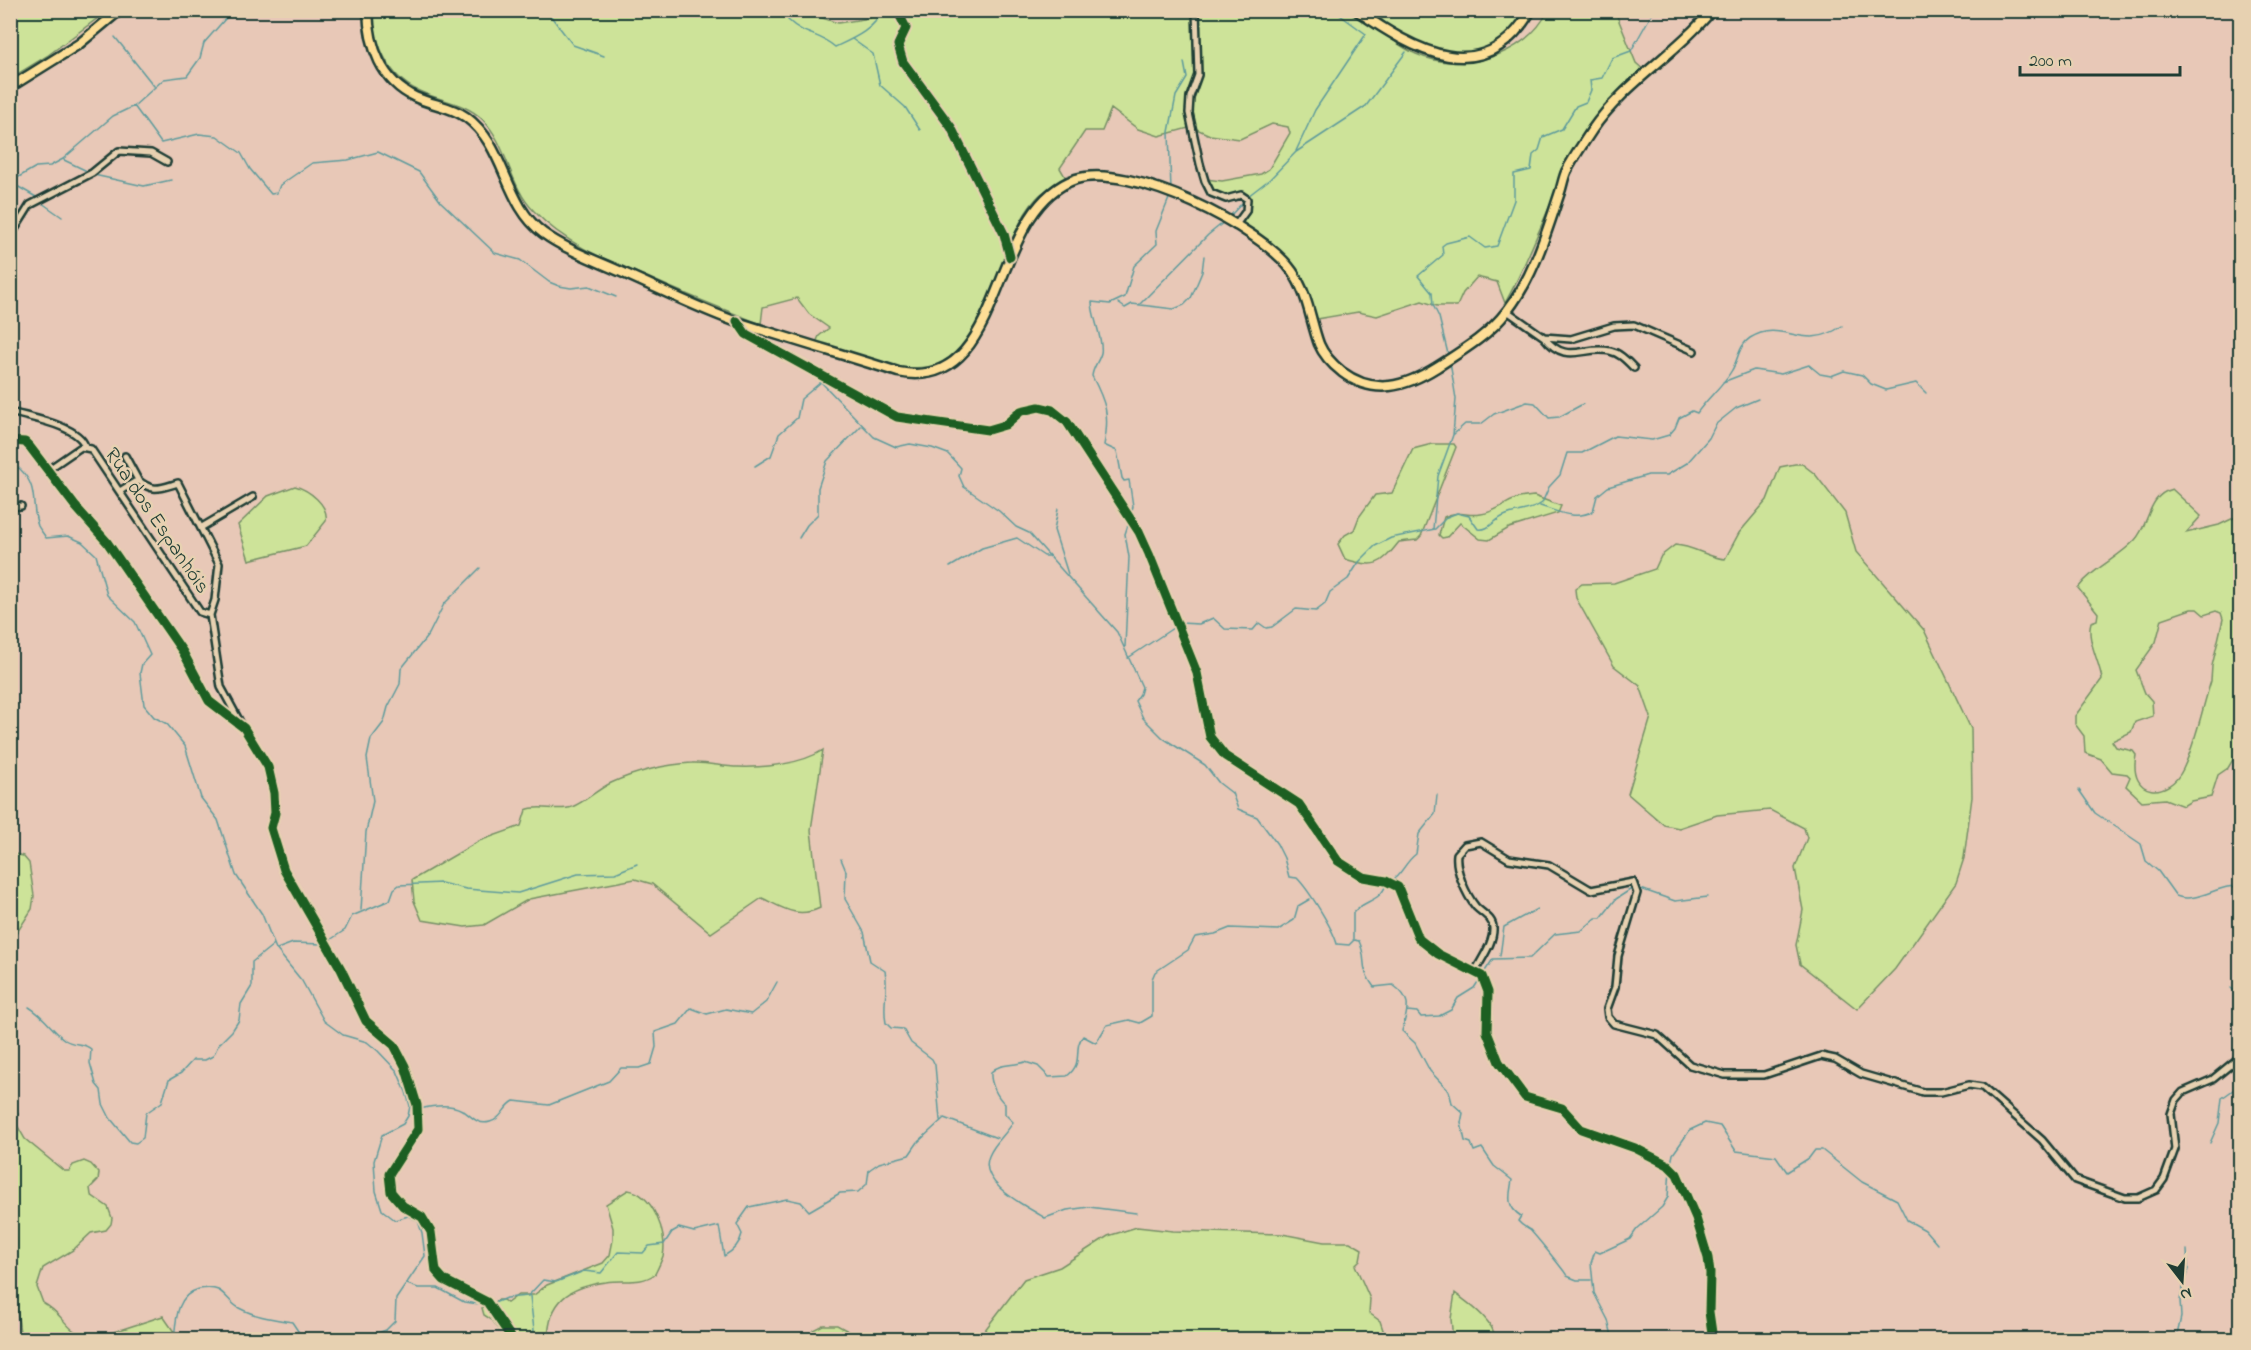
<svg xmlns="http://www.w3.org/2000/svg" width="2251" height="1350" viewBox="0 0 2251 1350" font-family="'Indie Flower',sans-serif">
  <rect width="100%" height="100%" fill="#e8c8b7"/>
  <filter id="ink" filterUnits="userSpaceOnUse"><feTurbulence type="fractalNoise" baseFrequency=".0167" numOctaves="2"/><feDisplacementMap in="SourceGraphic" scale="12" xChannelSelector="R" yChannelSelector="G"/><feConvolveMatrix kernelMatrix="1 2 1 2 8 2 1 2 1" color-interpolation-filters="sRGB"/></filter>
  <g filter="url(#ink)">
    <path fill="#cde399" stroke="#769066" stroke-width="1.5" fill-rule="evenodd" d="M11,10H107V11L47,56L11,78Z
      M372,10H819V17L838,23L870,18L875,10H1356C1375,25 1394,44 1416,54C1462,74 1525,57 1548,11L1619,10L1617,16L1636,63L1645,71C1629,89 1608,106 1594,125C1554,179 1538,245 1505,303L1497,282L1477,277L1463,293L1457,306H1437L1422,301L1377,316L1358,312L1317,319C1303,268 1277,255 1239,223L1247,211L1245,199L1211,192L1205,179L1222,181L1261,174L1269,169L1290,133L1288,127L1272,124L1240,139L1210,135L1192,127L1159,136L1138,129L1111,109L1102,131H1085L1060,168L1067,180C1055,185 1044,190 1036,199C988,251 1006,372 907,368C876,367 844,354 815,345L819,336L829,328L809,314L797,298L763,307L761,324C722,309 685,294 647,277C606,260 565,244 534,211C509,186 508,145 483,120C466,102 438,101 417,90C387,76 374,41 372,10Z
      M1377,11H1538C1505,59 1450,64 1403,35C1393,29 1380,22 1377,11Z
      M1432,444H1454L1456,447L1421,536L1417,540L1399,542C1380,566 1376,568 1345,559L1338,544L1345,535L1354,530L1359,517L1375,495L1392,493L1413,449Z
      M1795,464H1802L1815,474L1845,513L1856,552L1924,630L1971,729L1972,797L1964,858L1956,883L1895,969L1857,1009L1800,964L1796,945L1803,910L1795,868L1807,838L1804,828L1770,810L1717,815L1679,828L1664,825L1628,794L1651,717L1640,686L1614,666L1576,598L1575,589L1582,584L1614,583L1655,569L1661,556L1675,545C1694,546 1708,558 1725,559L1739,533L1767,500L1780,467Z
      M295,486C309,490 329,505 326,521L306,546L249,560L238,525L268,496Z
      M2172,489L2201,516L2186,533L2219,525L2240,515V748L2228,768L2218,775L2211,797L2191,801L2183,806L2165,799L2142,801L2126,786L2130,777L2127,774L2112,772L2101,759L2085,753L2084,736L2075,724V716L2102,679C2099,660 2086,639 2091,622L2097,620L2098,613L2078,588C2094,567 2117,559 2135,540C2150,524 2147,496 2172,489ZM2191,609H2197L2204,615L2216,611L2221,613L2223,619L2212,666L2211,681C2202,709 2196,742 2183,769C2169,799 2128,799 2136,755L2133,751L2116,747L2112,741L2131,732L2135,722L2153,716L2152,701L2145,693L2136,670L2156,642L2162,619Z
      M1534,496L1561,506L1558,513L1509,528L1489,540L1480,539L1460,523L1447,537L1442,538L1439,535L1444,517C1458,509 1467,517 1481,514C1495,512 1503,504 1516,499C1521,497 1528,497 1534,496Z
      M823,750L811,830L820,908C797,919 783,908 762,898L711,933L652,884L635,879L529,899L484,925L465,927L422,920L414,901L412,880L479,841L521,826L526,810C537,804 558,812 572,807C585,802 598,789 611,783C635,772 666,764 692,763C707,762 723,767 738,767C764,768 802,764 823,750Z
      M11,853L23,856L29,863L34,896L32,909L11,942Z
      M11,1110L18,1113L17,1125L25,1139L64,1171H69L73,1165L84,1161L91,1164L99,1173L98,1180L90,1188L91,1195L108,1207L112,1218L111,1224L106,1230L91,1233L73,1250L43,1268L37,1287L43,1303C66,1315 64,1332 92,1339H21L17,1311L16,1242L10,1214Z
      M628,1190C652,1193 668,1233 663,1256C661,1262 658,1268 655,1274C639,1285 624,1279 606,1282C568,1287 549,1301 548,1339H515L512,1332L500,1331L492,1320L484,1315L482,1308L498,1300H503L507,1303L518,1295H534L547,1285L603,1263L610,1255L613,1240V1228L606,1204Z
      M1137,1227L1173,1231L1282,1234L1324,1242H1350L1362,1249L1360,1260L1355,1265L1370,1299L1369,1313L1380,1321L1386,1339H978L1024,1279L1060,1267L1108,1236Z
      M1455,1293C1468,1303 1495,1321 1495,1339H1453L1451,1319Z
      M163,1316L179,1339H92Z
      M823,1325H837L863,1339H808L813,1330Z"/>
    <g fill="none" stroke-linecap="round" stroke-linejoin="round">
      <path stroke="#5e9b9c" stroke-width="1.5" d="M546,10L573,45L604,56
        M788,10V20C805,36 819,33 835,47C850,40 877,29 881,10
        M115,37L154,86
        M852,39L873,54L880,85L905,107L920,130
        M134,106L161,143L199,134L217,136L241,153L250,169L271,194L277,193L280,185L312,163L348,160L378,152L419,172L441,202L495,253L520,260L549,282L559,286L571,288L589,286L616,297
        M1296,151L1315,110L1366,34L1333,10
        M64,160L89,172
        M94,175L144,186L171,180
        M10,182L36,167L50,166L63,159L113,116L134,106L164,79L187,76L200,58L204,43L233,10
        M10,182L36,197
        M1171,191L1169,132L1176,96L1187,78L1184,62
        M1248,196L1270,179L1296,152L1366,106L1406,52
        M42,203L62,217
        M1230,216L1245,200
        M1118,303L1125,308L1132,304L1174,309L1184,305L1191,298L1202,272L1204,256
        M1139,305L1208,235L1224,222
        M1448,354L1439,317L1433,305L1432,293L1418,276L1443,255L1442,246L1446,243L1470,237L1485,248L1497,246L1514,200V174L1531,170L1533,155L1539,150L1543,137L1562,129L1576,106L1586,102L1591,90L1590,80L1602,78L1612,58L1631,51L1654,10
        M1723,382L1754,370L1781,374L1809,365L1820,374L1831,376L1844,371L1862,375L1871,384L1886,390L1916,383L1926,393
        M1454,434L1465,424H1481L1494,414L1527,402L1535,403L1549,418L1559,417L1583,404
        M755,466L771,456L779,434L797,418L801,399L821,382L874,437L896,447L910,444L932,448L948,454L961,468L959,476L964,487L999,511L1016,527L1029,533L1117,632L1142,687L1140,694L1135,701L1143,718L1163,738L1205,765L1219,783L1232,793L1238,809L1257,817L1277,844L1284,858L1289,877L1297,878C1309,890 1333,929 1337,944L1349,945L1354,940
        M10,468H19C40,488 30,504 38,526C40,530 44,534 46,538L68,536L82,542L96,555L107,595L135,622L150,655L142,664L140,673L144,705L154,717L167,724L185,746L201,798L218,820L236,875L262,914L276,949L302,981L324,1021L343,1035L367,1042L378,1051L397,1071L406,1092L410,1106L408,1116L403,1124L382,1135L374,1161L376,1191L382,1210L395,1220L408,1216L418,1221L422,1233L425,1256L396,1299L395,1321L386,1330L362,1339L343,1332L328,1340
        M1540,506C1557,511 1576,521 1593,511L1597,496L1608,487L1648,475H1667L1687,463L1709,438L1716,424L1736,408L1758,399
        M1058,509L1054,530L1068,574
        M1131,515L1133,506L1129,480L1124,481L1122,478L1117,451L1104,445C1110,415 1106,403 1092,376C1093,367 1099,361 1101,353C1104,341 1092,317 1092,302L1110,304L1125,297L1134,266L1157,244L1156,231L1170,196
        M1433,529L1438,476L1453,435L1456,399L1450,362
        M799,538L807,525L818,514V488L827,461L861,426
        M950,567L982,548L1017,538L1044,556H1048
        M1180,623L1199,624L1213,618L1225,629L1253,630L1259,623L1266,628L1272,627L1296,609L1316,611L1325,604L1330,592L1348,579L1359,562L1375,546L1391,538L1435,529L1447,517L1457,513L1469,516L1478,529C1489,531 1494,520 1504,516C1517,510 1530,512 1542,503L1549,487L1560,475L1567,453H1582L1615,436L1652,440L1669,435L1675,428L1679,418L1692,411L1697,413C1707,398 1723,386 1732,370C1738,360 1739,345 1750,338C1784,317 1802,354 1842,326
        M1125,647L1129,557L1125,534L1129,522
        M1128,658L1176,626
        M2079,790L2095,813L2141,844L2146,861L2158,871L2176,896C2198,905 2224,880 2240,888
        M841,859L846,871L845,899L864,932L870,961L885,971C889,988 882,1005 886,1023L891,1028L903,1029L911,1043L932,1059L935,1065L940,1120
        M1390,882C1403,874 1404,863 1416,854L1419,834L1435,814L1437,795
        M1638,888L1675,901L1708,897
        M361,910L366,832L373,801L367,758L371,739L384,722L388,707L400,684L401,669L429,634L444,604L480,568
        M1353,939V913C1363,900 1381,902 1386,884
        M330,940L345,930L352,916L390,900L394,889L399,885L441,883L466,889L518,893L578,874L615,873L637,864
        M1354,940L1359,941C1368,960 1358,966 1374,987L1393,985C1414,1000 1407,1010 1402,1031L1415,1043L1430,1071L1449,1091L1452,1103L1463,1113L1461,1123L1465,1141L1471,1143L1474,1151L1482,1148L1494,1166L1512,1180C1510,1194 1505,1206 1521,1216L1518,1221C1522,1226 1525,1227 1530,1230C1533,1233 1565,1271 1567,1276L1577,1280H1591
        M277,949L293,943L322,944
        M1500,956L1504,927L1537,909
        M2231,988L2240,996
        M29,1007C44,1016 52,1030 65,1040C74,1046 83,1042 91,1049L90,1063L96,1084L101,1090L103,1104L110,1118L130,1142L136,1143L143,1138L146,1113L162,1102L169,1080L181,1073L193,1060H205L213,1056L219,1044L232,1031L239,1020L241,1004L252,986V962L273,945
        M1407,1011L1417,1012L1421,1017L1439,1016L1451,1010L1458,998L1474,988L1493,959L1530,958L1555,934L1581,931L1596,918H1601L1616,899L1633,888
        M420,1109C432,1106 450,1103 462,1110C471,1115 477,1126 490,1122C502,1119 504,1106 514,1101L549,1105L609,1081L621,1068H639L651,1064L656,1047L655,1032L678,1024L691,1008L707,1014L726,1009L751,1014L766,1002L777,982
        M2210,1143L2219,1123L2222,1098L2240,1085
        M1671,1164L1673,1154L1690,1130L1705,1123L1720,1126L1736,1151L1776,1156L1787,1172L1809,1158L1815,1150H1822L1862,1182L1897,1200L1907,1220L1925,1230L1937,1244
        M1136,1213L1089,1207L1067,1210L1045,1218C1028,1207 977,1184 989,1156C995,1141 1007,1134 1013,1122L1005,1114V1104C997,1097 990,1083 991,1072C999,1063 1013,1066 1025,1062L1038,1066L1049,1077L1067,1076C1085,1062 1072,1049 1083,1036L1096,1043L1107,1025L1129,1020L1140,1023L1152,1016V979L1155,972L1188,950L1195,937L1215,934L1230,928L1278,930L1294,920L1298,906L1310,899
        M407,1284L418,1288H438L464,1302L487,1305
        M530,1296L534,1330L531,1340
        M492,1304L506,1298L528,1296L543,1280L556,1282L584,1271L601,1273L618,1252L643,1253L649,1246L664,1244L672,1232L679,1228L694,1232L719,1226L724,1256C733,1251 740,1243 742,1234L737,1224L749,1207L787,1199L801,1202L809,1211L840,1193L858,1192L867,1184L869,1170L879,1163L909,1155L918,1142L944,1118L997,1138
        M174,1340C176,1320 176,1295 199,1289C205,1288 212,1287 218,1290C226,1294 231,1304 239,1308C256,1317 274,1319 292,1322L304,1340
        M1613,1340L1608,1320L1594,1293L1591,1263L1595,1251L1600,1253L1630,1239L1637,1229L1662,1207L1668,1197L1670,1169
        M2176,1340L2181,1317L2180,1300L2188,1269L2187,1250"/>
      <defs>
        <path id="minor" d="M897,10L906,28L898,45L903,62L951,127L1004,234L1010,257
          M1196,10L1198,75L1190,97L1189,113L1200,164L1205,181L1211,193L1226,199L1241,195L1247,199L1246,211L1235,226
          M10,237L30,205L92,173L119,151L151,153L167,162
          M1507,311L1544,337L1571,339L1614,326L1634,325L1694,351
          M738,323L746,334L897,417L988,430L1005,425L1021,411L1039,407L1052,410L1067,422L1139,532L1149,554L1197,673L1210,737L1225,756L1299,804L1338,861L1363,877L1386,881L1398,887L1419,939L1438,954L1482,976L1488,992L1487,1032L1499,1062L1525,1097L1562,1108L1581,1129L1635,1148L1668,1165L1677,1174L1696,1218L1708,1258L1710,1273L1709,1312L1713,1340
          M1544,337C1566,366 1584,345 1610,351C1620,353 1627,361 1634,368
          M10,412C30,418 78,425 85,446
          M10,441L25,442L30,447L75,506L107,542L183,652L209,701L244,728L268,767L274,793L275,813L271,828L284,870L341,969L366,1021L394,1045L405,1066L417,1105L418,1129L389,1174L391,1192L403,1206L422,1217L431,1232L436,1271L444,1280L487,1302L513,1340
          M125,456L138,480
          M49,469L81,447L91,449L200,612L210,615
          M120,491L138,480C153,493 161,488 178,483L219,564L215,600L210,615L221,687L241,724
          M10,507L21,506
          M202,527L253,497
          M1475,972C1481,959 1494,943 1493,928C1493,918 1483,914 1476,907C1466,895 1455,870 1457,854L1465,845L1481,842L1509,859L1549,865L1591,890L1633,882L1637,893L1618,956L1615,987L1607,1009L1608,1017L1614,1024L1657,1035L1690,1065L1725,1075H1764L1821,1056L1835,1059L1861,1074L1923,1092H1941L1969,1085L1982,1087L2042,1140L2075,1180L2125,1198H2138L2156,1190L2164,1179L2175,1149L2171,1114L2176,1100L2183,1092L2213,1079L2240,1057"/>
        <path id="highway" d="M368,10C369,46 381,81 415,97C432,105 451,106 466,117C506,146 504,204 543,233C566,250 602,263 628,275C664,291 700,309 737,322C790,339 844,355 898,372C1009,395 986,209 1076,179C1130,162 1261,227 1292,271C1308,294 1310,319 1319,344C1324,356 1332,364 1342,372C1374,396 1405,387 1437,367C1462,351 1489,335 1507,311C1533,278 1546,234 1559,195C1562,187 1563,179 1566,172C1573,158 1583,144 1592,130C1624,83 1676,54 1712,10
          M1356,10C1414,50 1484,92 1531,10
          M10,87L79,44L120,10"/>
      </defs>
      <use href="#minor" stroke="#1f3d34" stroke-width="10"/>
      <use href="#highway" stroke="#1f3d34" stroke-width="13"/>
      <use href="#minor" stroke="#e7d1b1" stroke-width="5"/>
      <use href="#highway" stroke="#fdde96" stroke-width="8"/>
      <defs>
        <path id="cycleway" d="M897,10L906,28L898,45L903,62L951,127L1004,234L1010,257
          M737,321L746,334L897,417L988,430L1005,425L1021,411L1039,407L1052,410L1067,422L1139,532L1149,554L1197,673L1210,737L1225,756L1299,804L1338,861L1363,877L1386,881L1398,887L1419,939L1438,954L1482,976L1488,992L1487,1032L1499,1062L1525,1097L1562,1108L1581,1129L1635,1148L1668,1165L1677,1174L1696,1218L1708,1258L1710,1273L1709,1312L1713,1340
          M10,441L25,442L30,447L75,506L107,542L183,652L209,701L244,728L268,767L274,793L275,813L271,828L284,870L341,969L366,1021L394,1045L405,1066L417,1105L418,1129L389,1174L391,1192L403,1206L422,1217L431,1232L436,1271L444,1280L487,1302L513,1340"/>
      </defs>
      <use href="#cycleway" stroke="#e7d1b1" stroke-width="13"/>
      <use href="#cycleway" stroke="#1b5e20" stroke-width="9"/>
    </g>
  </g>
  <g text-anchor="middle" stroke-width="5" stroke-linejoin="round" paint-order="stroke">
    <g font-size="21" fill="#1f3d34" stroke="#e7d1b1">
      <text transform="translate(158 520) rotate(56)" y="7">Rua dos Espanhóis</text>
    </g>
  </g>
  <rect width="2251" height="1350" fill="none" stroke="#e7d1b1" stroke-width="36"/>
  <rect x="18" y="18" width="2215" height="1314" fill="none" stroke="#1f3d34" stroke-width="2" filter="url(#ink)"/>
  <g transform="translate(2182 1281) rotate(163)" stroke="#e7d1b1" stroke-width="4.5" paint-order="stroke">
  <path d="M0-4.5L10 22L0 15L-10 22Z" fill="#1f3d34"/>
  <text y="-9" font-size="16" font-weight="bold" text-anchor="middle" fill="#1f3d34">N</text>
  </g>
  <path d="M2020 66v9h160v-9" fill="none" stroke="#1f3d34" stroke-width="3"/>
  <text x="2029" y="66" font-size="18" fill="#1f3d34" stroke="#e7d1b1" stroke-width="4.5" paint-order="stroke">200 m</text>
</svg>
